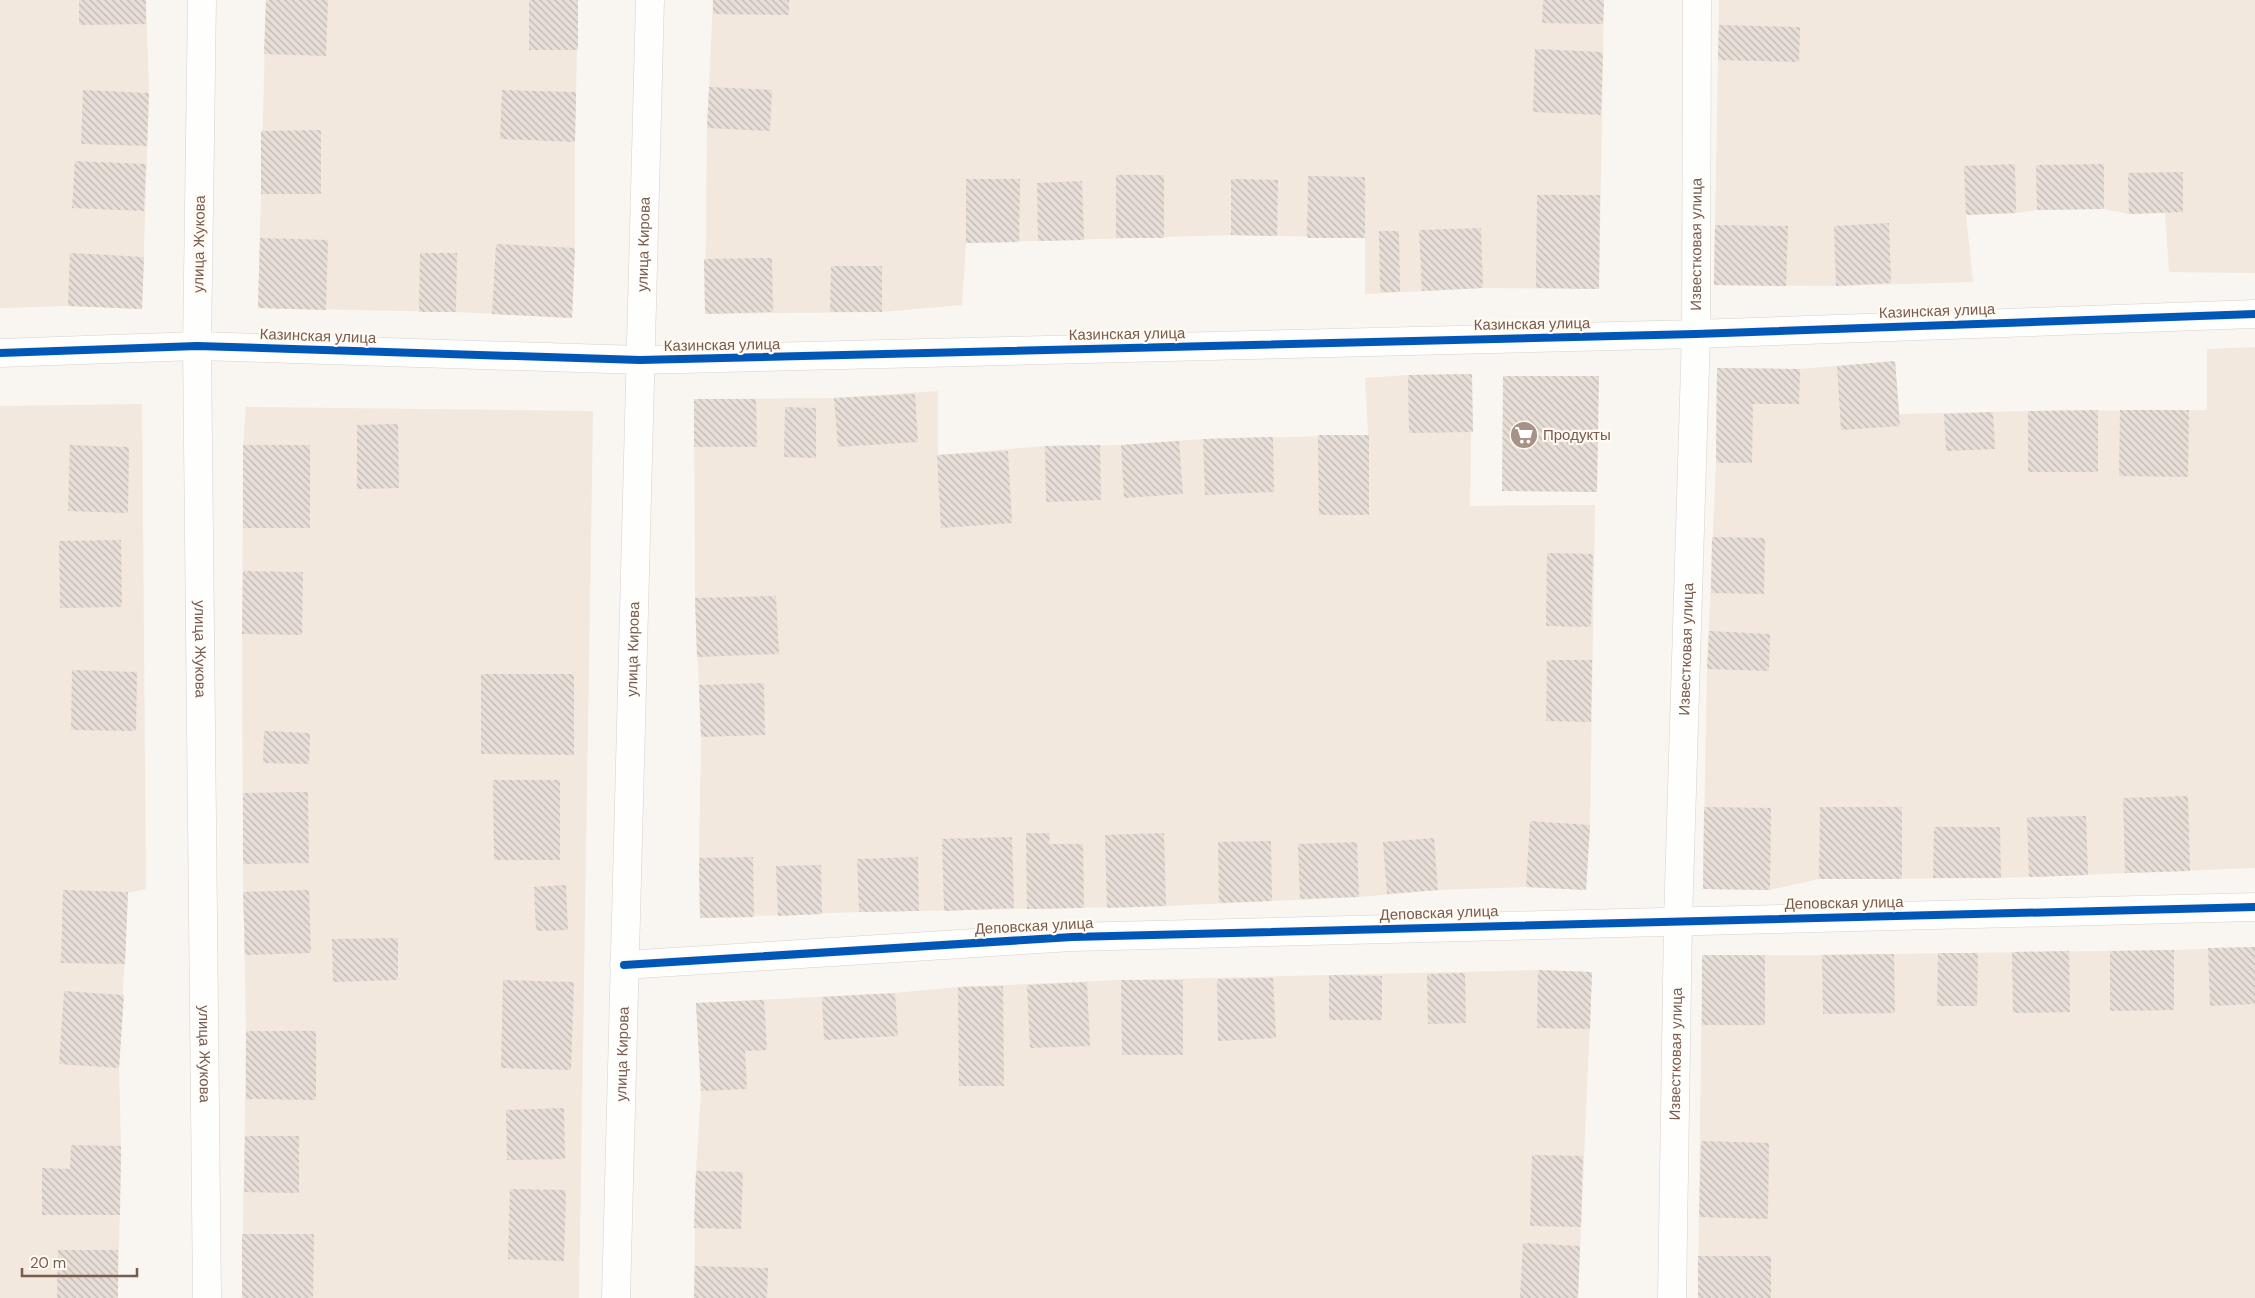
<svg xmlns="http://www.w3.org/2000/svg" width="2255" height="1298" viewBox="0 0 2255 1298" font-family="'DM Sans',sans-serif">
  <defs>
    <pattern id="building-back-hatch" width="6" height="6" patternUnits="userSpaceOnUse" patternTransform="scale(1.25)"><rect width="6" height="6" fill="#e6ded7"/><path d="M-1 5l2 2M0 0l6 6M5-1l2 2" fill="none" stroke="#bfb7b1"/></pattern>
  </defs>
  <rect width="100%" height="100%" fill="#f9f5f0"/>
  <path fill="#f2e8de" d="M0,0H146L149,93L142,309L68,306L0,308Z
    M266,0H578L575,142V248L572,318L456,312L258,308Z
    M713,0H1604L1599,289L1483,288L1365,294V238L1231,235L966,243L962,305L882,312L705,314L707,128Z
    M1719,0H2255V273L2169,272L2165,213L2129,214L2104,209L2037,210L2016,213L1966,215L1973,282L1836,286L1714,285Z
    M2255,347V868L2001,878L1819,879L1770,890L1703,889L1707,669L1716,463L1717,368L1800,369L1895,361L1899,414L2028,411L2207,410V349Z
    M1472,374L1470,506L1595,505L1590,825L1586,890L1526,887L1438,890L1359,897L1166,906L859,912L700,918L699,858L701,737L695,598L694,399L834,398L938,391V455L1045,446L1121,445L1203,439L1368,435L1365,378L1408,375Z
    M142,404L146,889L128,893L119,1068L121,1146L118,1298H0V406Z
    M246,407L593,411L579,1298H242L246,1031L243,881L242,652L243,445Z
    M2255,947V1298H1698L1702,955H1822L2174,950Z
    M1538,970L1592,972L1578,1298H694L696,1171L701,1091L696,1003L895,993L958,987L1121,980Z"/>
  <path fill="url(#building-back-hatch)" d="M79,0H146V24L79,25Z
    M266,0H328L326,56L264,54Z
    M529,0H578V50H529Z
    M713,0H789V15L713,14Z
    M1543,0H1604L1603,24L1542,23Z
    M1719,25L1800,27L1799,62L1718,60Z
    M1535,49L1603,52L1601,115L1533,112Z
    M709,87L772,90L770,131L707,128Z
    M83,90L149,93L147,146L81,144Z
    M502,90L576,92L575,142L500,139Z
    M321,130V194H261V131Z
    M75,161L146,164L144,211L72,208Z
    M2015,164L2016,213L1966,215L1964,166Z
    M2104,164V209L2037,210L2036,165Z
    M2183,172V212L2129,214L2128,173Z
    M1116,175H1164V238H1116Z
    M1308,176L1365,177V238H1307Z
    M966,179H1020L1019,242L966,243Z
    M1231,179L1278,180L1277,236L1231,235Z
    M1082,181L1084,240L1038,241L1037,183Z
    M1537,195H1600L1599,289L1536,288Z
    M1889,223L1891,283L1836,286L1834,226Z
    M1715,225L1788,226L1786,286L1714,285Z
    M1481,228L1483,288L1422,291L1419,230Z
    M1379,231H1399L1400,292H1380Z
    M260,238L328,240L326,310L258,308Z
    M496,244L575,248L572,318L492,314Z
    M70,253L144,257L142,309L68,306Z
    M420,253H457L456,312H419Z
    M772,258L773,312L705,314L704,259Z
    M831,266H882V312H830Z
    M1895,361L1900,426L1841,430L1837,366Z
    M1717,368L1800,369L1799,404H1753L1752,463H1716Z
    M1472,374L1473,432L1409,433L1408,375Z
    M1503,376H1599L1597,492L1502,491Z
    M915,394L918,442L838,447L834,398Z
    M694,399H756L757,447H694Z
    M785,407L816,408V458L784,457Z
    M2098,410V472H2028V411Z
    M2120,410H2189L2188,477L2119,476Z
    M1993,412L1995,449L1946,451L1944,414Z
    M398,424L399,488L357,489V425Z
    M1318,435H1369V515H1319Z
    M1273,437L1274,492L1205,495L1203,439Z
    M1179,441L1183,494L1124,498L1121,445Z
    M70,445L129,447L128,513L68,511Z
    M243,445H310V528H243Z
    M1100,445L1101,500L1046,502L1045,446Z
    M1008,451L1012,523L941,528L937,455Z
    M1712,537L1765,538L1764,594L1711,593Z
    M121,540L122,607L60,608L59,541Z
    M1547,553L1593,554L1591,627L1546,626Z
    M243,571L303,572L302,635L242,634Z
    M776,596L779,654L697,657L695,598Z
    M1709,631L1770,634L1769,671L1707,669Z
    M1547,660H1592L1591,722L1546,721Z
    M72,670L137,672L136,731L71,730Z
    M481,674H574V755L481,754Z
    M764,683L765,735L701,737L699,685Z
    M264,731L310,733L309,764L263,763Z
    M493,780H560V860H494Z
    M308,792L309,863L243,864V793Z
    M2188,796L2190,871L2125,873L2123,798Z
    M1704,807L1771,808L1770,890L1703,889Z
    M1820,807H1902V879H1819Z
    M2086,816L2088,875L2029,877L2027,817Z
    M1530,821L1590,825L1586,890L1526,887Z
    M1934,827H2000L2001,878H1933Z
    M1026,833H1050L1049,844H1083L1084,908L1027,909Z
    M1164,833L1166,906L1107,908L1105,835Z
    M1012,837L1014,908L944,911L942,839Z
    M1434,838L1438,890L1387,894L1383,842Z
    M1271,841L1272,901L1219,903L1218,842Z
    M1357,842L1359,897L1300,899L1298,844Z
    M753,857L754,917L700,918L699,858Z
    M918,857L919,911L859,912L857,859Z
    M821,865L822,914L778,916L776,866Z
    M566,885L568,930L536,931L534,887Z
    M63,890L128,892L125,964L61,963Z
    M309,890L311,953L245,955L243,892Z
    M398,938V980L333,982L332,939Z
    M2255,947V1004L2210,1006L2208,948Z
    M2174,950V1010L2110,1011V951Z
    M2069,951L2070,1012L2013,1013L2012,952Z
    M1938,953H1978L1977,1006H1937Z
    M1894,954L1895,1013L1823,1014L1822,955Z
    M1702,955H1765V1025H1702Z
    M1538,970L1592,972L1590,1029L1537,1028Z
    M1465,973L1466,1023L1428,1024L1427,974Z
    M1329,975L1382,976V1020H1329Z
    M1273,978L1276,1038L1218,1041L1217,979Z
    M503,980L574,982L571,1070L501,1068Z
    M1121,980H1183V1055H1122Z
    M1087,982L1090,1046L1030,1048L1027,985Z
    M1003,986L1004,1086H959L958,987Z
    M64,991L124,995L119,1068L59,1064Z
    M895,993L898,1036L824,1040L822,997Z
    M764,1000L767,1050L745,1051L747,1089L701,1091L696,1003Z
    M246,1031H316V1100L246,1099Z
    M564,1108L565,1159L507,1160L506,1110Z
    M245,1136H299V1193L244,1192Z
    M1701,1141L1769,1143L1768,1219L1699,1217Z
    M71,1145L121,1146L120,1215H42V1168L70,1169Z
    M1532,1155L1583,1156L1581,1227L1530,1226Z
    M696,1171L743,1172L741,1229L694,1228Z
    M510,1189L566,1190L564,1261L508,1259Z
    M242,1234H314L313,1298H242Z
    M1523,1243L1580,1246L1578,1298H1520Z
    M58,1250H118V1298H57Z
    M1698,1256H1771V1298H1698Z
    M695,1266L768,1268L767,1298H694Z"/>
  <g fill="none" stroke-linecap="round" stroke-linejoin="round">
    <defs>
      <g id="street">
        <path id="s1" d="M202,0L197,346L207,1298"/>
        <path d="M0,353L197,346L640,360L1696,334L2255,314"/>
        <path d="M624,965L1072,937L2255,907"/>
        <path id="s2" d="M616,1298L650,0"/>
        <path id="s3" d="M1672,1298L1678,920L1696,334L1697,0"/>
      </g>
    </defs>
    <use href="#street" stroke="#d7d1cb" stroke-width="29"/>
    <use href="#street" stroke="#fefefd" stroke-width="28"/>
    <defs>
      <path id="cycleway" d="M0,353L197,346L640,360L1696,334L2255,314
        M624,965L1072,937L2255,907"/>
    </defs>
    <use href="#cycleway" stroke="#fffaf3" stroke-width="11"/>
    <use href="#cycleway" stroke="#0057b8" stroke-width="8"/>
  </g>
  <defs>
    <symbol id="supermarket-disc" viewBox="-11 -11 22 22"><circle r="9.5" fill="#a69286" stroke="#fffaf3"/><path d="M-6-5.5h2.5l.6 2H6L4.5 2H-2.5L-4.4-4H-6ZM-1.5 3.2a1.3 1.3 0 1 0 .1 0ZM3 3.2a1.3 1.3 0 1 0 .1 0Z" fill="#fff"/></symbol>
  </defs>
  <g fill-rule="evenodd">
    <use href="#supermarket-disc" x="1508" y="419" width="32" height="32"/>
  </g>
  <g text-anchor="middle" stroke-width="4.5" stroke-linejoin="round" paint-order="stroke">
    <g font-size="15" fill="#7a5c4d" stroke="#fffaf3">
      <text transform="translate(199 244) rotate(-89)" y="5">улица Жукова</text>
      <text dy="5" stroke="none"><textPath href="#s2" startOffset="1054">улица Кирова</textPath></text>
      <text dy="5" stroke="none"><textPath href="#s3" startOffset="1054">Известковая улица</textPath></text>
      <text transform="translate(1937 311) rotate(-2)" y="5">Казинская улица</text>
      <text transform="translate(1532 324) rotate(-1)" y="5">Казинская улица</text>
      <text transform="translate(1127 334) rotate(-1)" y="5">Казинская улица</text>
      <text transform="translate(318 336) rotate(2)" y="5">Казинская улица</text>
      <text transform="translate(722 345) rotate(-1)" y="5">Казинская улица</text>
      <text dy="5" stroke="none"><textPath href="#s1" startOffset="649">улица Жукова</textPath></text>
      <text dy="5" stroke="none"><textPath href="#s2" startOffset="649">улица Кирова</textPath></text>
      <text dy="5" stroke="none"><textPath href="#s3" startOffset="649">Известковая улица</textPath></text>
      <text transform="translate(1844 903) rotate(-1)" y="5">Деповская улица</text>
      <text transform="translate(1439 913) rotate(-2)" y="5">Деповская улица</text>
      <text transform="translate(1034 926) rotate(-3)" y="5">Деповская улица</text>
      <text dy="5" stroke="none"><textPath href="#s1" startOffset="1054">улица Жукова</textPath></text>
      <text dy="5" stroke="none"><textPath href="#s2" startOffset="244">улица Кирова</textPath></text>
      <text dy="5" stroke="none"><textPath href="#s3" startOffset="244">Известковая улица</textPath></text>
    </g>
    <g font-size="15" fill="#7a5c4d" stroke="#fffaf3" text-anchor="start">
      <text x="1543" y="440">Продукты</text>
    </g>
  </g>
  <path d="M22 1268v8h115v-8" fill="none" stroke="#7a5c4d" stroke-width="2.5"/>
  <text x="30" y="1268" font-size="15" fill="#7a5c4d" stroke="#fffaf3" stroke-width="4" paint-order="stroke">20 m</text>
</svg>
